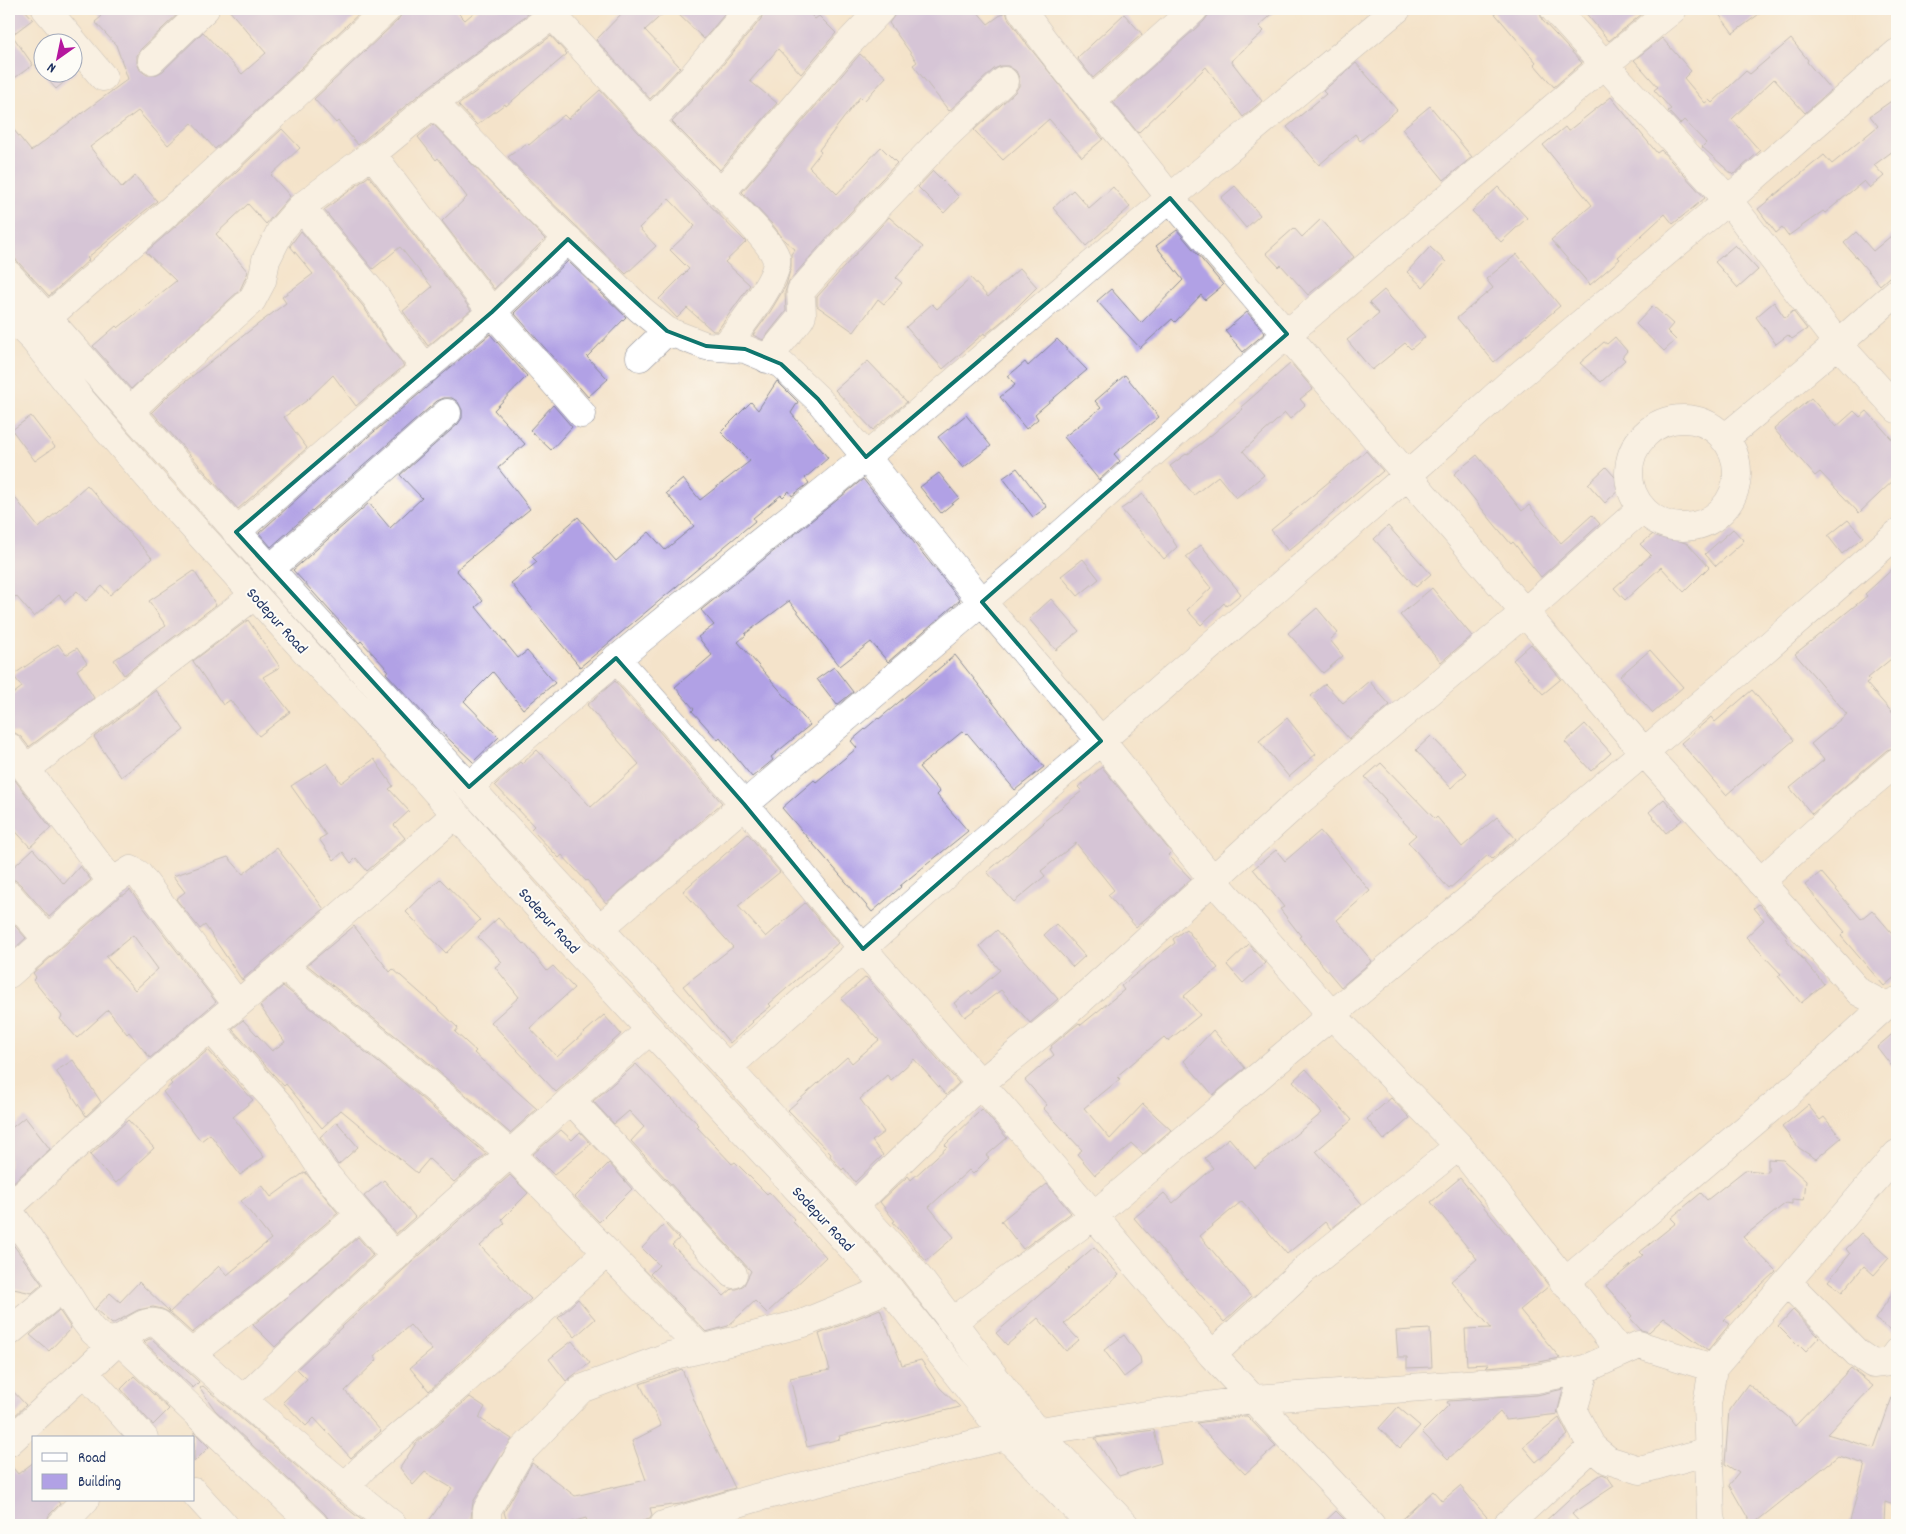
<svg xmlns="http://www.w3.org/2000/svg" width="1906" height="1534" viewBox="0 0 1906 1534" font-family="Dekko,sans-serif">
  <rect width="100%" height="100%" fill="#fdfcf7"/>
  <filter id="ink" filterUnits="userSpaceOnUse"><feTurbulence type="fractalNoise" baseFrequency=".02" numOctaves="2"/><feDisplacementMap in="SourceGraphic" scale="10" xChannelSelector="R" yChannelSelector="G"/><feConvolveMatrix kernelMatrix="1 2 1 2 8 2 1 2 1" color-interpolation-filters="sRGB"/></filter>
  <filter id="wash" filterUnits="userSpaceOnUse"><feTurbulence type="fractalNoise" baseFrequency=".0096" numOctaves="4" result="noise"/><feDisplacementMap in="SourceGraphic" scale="20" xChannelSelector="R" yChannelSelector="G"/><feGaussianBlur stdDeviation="1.12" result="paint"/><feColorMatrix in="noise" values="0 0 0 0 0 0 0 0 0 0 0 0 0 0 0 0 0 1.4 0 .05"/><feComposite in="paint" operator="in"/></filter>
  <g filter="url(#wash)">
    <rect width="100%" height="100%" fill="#f4e3ca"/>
    <g id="blocks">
      <path fill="#b1a1e5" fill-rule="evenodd" d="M9,9H24L33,19L12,35L33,65L9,82Z
        M94,9H183L141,49L137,55V63L140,70L147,75H155L163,71L203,32L242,74L266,53L228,9H364L215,149L192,123L168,145L138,111L90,147L122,188L135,176L157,201L87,258L89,260L49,296L9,252V124L31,151L128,79L116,45L95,22L101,17Z
        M405,9H454L465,20L478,9H532V11L425,90L358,145L338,121L336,123L314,99L398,20Z
        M626,9H668L645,30L680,67L650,99L596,40Z
        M673,9H729L704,39Z
        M764,9H805L815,19L819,16L836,33L801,74L778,49L750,81L777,103L720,170L672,122L704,87L761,19Z
        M896,9H975L988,24L1006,11L1008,18L1026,43L1103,139L1082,157L1049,119L1003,160L974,130L1015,92L1019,86V78L1016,71L1008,66H1001L994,69L949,111L913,65L917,62L889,23L896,13Z
        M1209,9H1278L1259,26L1264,31L1231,61L1262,101L1243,117L1206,67L1138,133L1113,102L1204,21L1209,14Z
        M1491,9H1539L1542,20L1582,63L1554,87L1534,64L1536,62Z
        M1575,9H1648L1609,41L1584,11L1580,14Z
        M1715,9H1766L1733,33Z
        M1124,14L1142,34L1093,78L1077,58Z
        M551,36L567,54L506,106L505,104L477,125L458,105Z
        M1662,38L1691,71L1684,78L1705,103L1709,100L1712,103L1746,71L1750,74L1791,39L1808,60L1807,62L1831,90L1805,113L1774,79L1732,119L1760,151L1733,175L1702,147L1706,143L1684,120L1680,124L1668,111L1671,109L1654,90L1658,87L1634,60Z
        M860,54L886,77L864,101L860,97L819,150L821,152L809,167L837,194L881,147L897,163L832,232L789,281L785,292L786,311L763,340L753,335L770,312L786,285L791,267V254L795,249L785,241L772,224L742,192Z
        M42,59V72H72V65L77,71L56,89L35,65Z
        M1356,63L1397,110L1360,141L1355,134L1319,165L1287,127L1326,94L1323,91Z
        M600,90L639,133L746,242L725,262L750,285L717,331H713L687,308L677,318L659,299L689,269L670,250L695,226L669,199L639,228L656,246L626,274L544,195L508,157L527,143L529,145L564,115L568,119Z
        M1611,97L1657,153L1661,150L1705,198L1673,224L1665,214L1618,257L1620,259L1590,285L1551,240L1592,205L1543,145L1565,127L1568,131Z
        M1897,97V148L1874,165L1884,176L1870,188L1864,181L1825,213L1823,211L1788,236L1782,228L1776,233L1758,209L1824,155L1832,164L1878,126L1870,116Z
        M1430,106L1472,157L1444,180L1402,129Z
        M433,124L545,239L494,289L442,221L467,197L438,158L436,160L418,137Z
        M282,129L300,148L271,175L290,196L266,224L248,204L216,234L248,272L240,290L131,389L93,346L116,326L118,328L176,281L146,252L208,198Z
        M933,171L959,197L944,213L918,187Z
        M369,176L471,310L428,346L403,311L432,287L400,247L373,269L324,210Z
        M1235,186L1260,215L1246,228L1221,198Z
        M1113,187L1130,207L1086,246L1053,208L1073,190L1089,208Z
        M1498,187L1527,218L1501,242L1472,211Z
        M889,217L923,247L896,278L902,283L884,304L878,299L854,332L817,306V297Z
        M1321,219L1354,257L1308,295L1281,265L1279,267L1266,253L1294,228L1302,237Z
        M1177,230L1223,285L1205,300L1201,295L1175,322L1172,319L1140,348L1097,301L1111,289L1141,323L1183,280L1156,246Z
        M301,231L363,306L386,342L404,366L356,406L333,375L306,401L284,417L307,448L238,509L152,412L171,393L253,328L286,303L282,297L313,274L290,246Z
        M1897,231V270L1880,285L1844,243L1856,232L1873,251Z
        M1735,245L1758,270L1738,288L1715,262Z
        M1430,247L1446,262L1423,287L1407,272Z
        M1517,254L1560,306L1494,362L1457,318L1493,288L1486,279Z
        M568,261L626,317L587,357L608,379L588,397L514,313Z
        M1020,268L1037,287L1007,317L985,335L984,333L943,369L906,327L932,304L937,309L971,278L988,297Z
        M1384,290L1425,337L1411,349L1405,343L1372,370L1347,340L1379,314L1369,303Z
        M1774,302L1785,318L1793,311L1807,329L1792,339L1788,335L1776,344L1756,317Z
        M1653,306L1673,324L1667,331L1676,340L1664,351L1636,324Z
        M1247,312L1265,333L1243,352L1225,331Z
        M490,334L527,376L494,410L525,444L498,468L530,509L456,570L483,601L476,607L518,658L527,651L555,683L523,709L493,672L464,701L499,737L473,762L435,726L386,673L388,670L361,641L359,643L293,570L369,503L390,528L422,498L400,475L458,424L462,418V410L458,402L452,398H444L437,401L271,547L259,533L336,464Z
        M1615,337L1627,351L1622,357L1625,360L1601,382L1580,363L1604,342L1607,344Z
        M1057,339L1087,370L1035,414L1038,419L1026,429L1000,397L1015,385L1008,376L1025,362L1028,366Z
        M868,361L907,402L873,430L835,390Z
        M1291,363L1313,389L1300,399L1305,405L1290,419L1285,413L1243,451L1264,475L1236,498L1218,476L1194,495L1170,466L1186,454L1187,455L1243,409L1241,407Z
        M1125,375L1159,417L1114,454L1120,461L1099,480L1064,437L1101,408L1095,401Z
        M777,381L798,402L791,413L828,458L805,478L809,483L792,496L789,491L783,497L781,495L753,518L755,521L580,667L511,583L537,562L532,557L578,517L616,561L649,532L665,550L694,526L666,493L683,479L700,500L750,461L721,432L751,402L758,410Z
        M1811,398L1836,427L1854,411L1860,417L1867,411L1897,445V477L1859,513L1820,472L1815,476L1774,429Z
        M553,405L572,427L551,450L530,430Z
        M966,415L991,446L963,468L938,437Z
        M31,416L55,447L35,461L12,430Z
        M1366,451L1383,471L1288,551L1271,530Z
        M1477,455L1522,511L1529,505L1561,543L1592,515L1600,524L1541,577L1513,542L1511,544L1495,525L1454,474Z
        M1606,467L1623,486L1605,503L1588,484Z
        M1017,468L1047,507L1033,517L1003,478Z
        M939,473L959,498L941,513L920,487Z
        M863,479L960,600L888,662L871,642L840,666L789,601L745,634L746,635L738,642L810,725L771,757L773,760L752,777L720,738L718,740L692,711L694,709L675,687L712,655L698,637L714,625L701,610Z
        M87,485L152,558L110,595L102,586L86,601L77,591L65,602L59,595L34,617L16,596L9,602V490L39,528Z
        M1143,494L1177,547L1164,559L1121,509Z
        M1848,520L1863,537L1842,554L1828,536Z
        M1388,526L1431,574L1416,587L1374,539Z
        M1733,529L1744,541L1716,566L1705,554Z
        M1656,532L1688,544L1709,567L1684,592L1661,567L1625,600L1614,588L1651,555L1640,544Z
        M1201,545L1241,594L1226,606L1224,603L1201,625L1187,610L1211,588L1186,557Z
        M1083,559L1099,579L1078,596L1061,576Z
        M1897,565V654L1868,678L1870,680L1866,683L1897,718V747L1887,750L1812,814L1790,788L1824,760L1811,744L1847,714L1795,654L1867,596L1865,594Z
        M194,571L216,605L124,675L114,660L166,626L149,601Z
        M1432,588L1472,636L1441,662L1400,615Z
        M1051,599L1079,631L1056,650L1029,619Z
        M1317,608L1338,633L1330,640L1343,656L1323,673L1288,633Z
        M248,620L280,667L263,677L290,712L259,736L230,700L223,705L193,661Z
        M58,644L66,655L77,648L87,663L77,670L94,698L29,747L21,737L15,733L9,732V697L22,687L13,675Z
        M1531,644L1561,679L1543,694L1513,660Z
        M1650,650L1683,687L1653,713L1620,676Z
        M955,655L1044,767L1015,790L967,733L966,734L963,731L919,767L940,792L937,795L968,831L900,886L901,887L872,912L782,808L814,780L816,782L857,748L851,741L878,718L879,719Z
        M834,667L853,692L837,705L817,679Z
        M615,681L722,803L606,903L587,880L586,881L562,855L559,858L531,829L534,826L495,785L520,762L522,764L537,750L591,807L639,764L587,705Z
        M1369,681L1390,705L1349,739L1311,696L1325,684L1343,703Z
        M156,690L184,730L121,777L94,737Z
        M1752,690L1794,740L1765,765L1764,763L1726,795L1681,743L1711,717L1715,722Z
        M1287,718L1316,754L1289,777L1259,741Z
        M1585,724L1611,753L1591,771L1565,742Z
        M1431,736L1467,773L1451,788L1416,750Z
        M374,759L393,786L389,789L409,811L394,825L405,838L367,871L356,858L351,863L343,852L334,860L319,839L326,835L291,786L327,763L341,783Z
        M1381,763L1435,819L1437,817L1462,847L1497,817L1516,839L1492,859L1488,855L1449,889L1408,842L1416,835L1385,802L1386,800L1365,777Z
        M1102,767L1171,852L1168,855L1191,879L1136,927L1108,895L1114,890L1076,843L1041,871L1045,876L1014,902L987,872L1044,823L1043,822L1082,791L1078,787Z
        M9,772L51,828L30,847L9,824Z
        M1664,799L1682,820L1666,833L1649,812Z
        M1320,831L1370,891L1337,920L1372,961L1341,987L1299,937L1301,936L1280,909L1284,907L1253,869L1276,850L1285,861Z
        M748,834L780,872L738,906L766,937L805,903L838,943L769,1004L771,1006L752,1021L753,1022L730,1043L683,986L733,947L683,891Z
        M277,848L324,909L242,980L205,925L200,929L176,899L185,892L173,876L228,857L243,874Z
        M33,849L64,884L80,866L91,880L49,917L21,885L15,880H9V871Z
        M1821,872L1861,919L1872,910L1897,939V975L1884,986L1841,936L1845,932L1805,885Z
        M440,879L480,920L446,953L406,912Z
        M130,890L216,1002L150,1058L129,1032L127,1034L108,1010L77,1038L60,1019L62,1016L33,980L36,977L33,973L121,895H124ZM133,935L158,969L135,990L106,957Z
        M1759,904L1787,936L1785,938L1824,984L1801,1003L1778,976L1781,974L1746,937L1764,920L1754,908Z
        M498,918L523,944L524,943L547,971L553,966L574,988L530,1028L557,1057L604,1015L621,1034L556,1092L491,1022L519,997L495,967L502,962L478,937Z
        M9,919L26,938L14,949L9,943Z
        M1056,924L1085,956L1073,967L1044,935Z
        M354,926L390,972L393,969L436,1007L458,1028L455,1032L476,1051L474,1053L537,1109L510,1133L424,1059L307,965Z
        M1186,929L1218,968L1184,996L1200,1015L1168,1041L1164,1037L1117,1076L1120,1079L1084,1108L1110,1139L1143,1104L1171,1130L1143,1154L1132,1144L1095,1175L1077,1154L1082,1150L1043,1108L1047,1105L1025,1080L1054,1055L1050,1049L1052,1048L1051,1046L1079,1023L1081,1025L1124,990L1121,986L1175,943L1173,939Z
        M997,930L1058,999L1030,1023L1001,990L965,1017L954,1003L970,991L972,994L1000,970L980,946Z
        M1249,944L1265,963L1243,983L1227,965Z
        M866,977L959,1083L946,1095L914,1059L891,1080L887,1075L860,1099L884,1132L872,1141L883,1155L855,1182L844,1168L842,1170L830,1156L831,1154L788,1110L847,1057L852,1063L879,1040L841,999Z
        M283,986L404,1083L486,1154L454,1182L429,1159L417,1173L341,1110L322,1128L286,1084L284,1086L232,1029L243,1020L272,1051L285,1042L260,1006Z
        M1213,1030L1245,1068L1213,1095L1184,1061Z
        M1897,1030V1073L1877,1047Z
        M208,1050L253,1100L233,1117L264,1157L240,1175L210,1134L201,1141L163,1092L172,1084L170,1082Z
        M73,1060L101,1102L86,1116L56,1071Z
        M636,1064L669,1098L670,1097L699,1125L697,1127L732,1164L735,1162L767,1194L769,1192L795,1220L793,1222L826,1257L767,1313L755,1301L728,1326L706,1332L650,1274L659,1265L642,1248L665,1224L679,1239L672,1245L724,1296L732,1289H737L744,1285L751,1271L631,1141L644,1127L629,1111L614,1124L593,1101Z
        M1306,1069L1352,1120L1316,1151L1362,1204L1331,1229L1325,1222L1287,1254L1242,1201L1200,1236L1251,1297L1224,1322L1134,1218L1164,1193L1173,1203L1213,1168L1205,1158L1229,1138L1255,1168L1322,1113L1293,1081Z
        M1391,1098L1410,1118L1384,1140L1367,1119Z
        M1808,1105L1820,1120L1824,1117L1841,1138L1816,1159L1799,1148L1782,1127Z
        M982,1109L1007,1138L986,1156L989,1158L973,1174L969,1170L929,1207L954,1237L926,1261L893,1222L895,1221L880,1202L908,1176L911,1180L947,1147L945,1145Z
        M25,1117L50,1149L9,1186V1130Z
        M128,1120L154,1148L116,1183L90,1155Z
        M337,1122L358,1147L338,1165L320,1137Z
        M561,1130L572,1140L580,1132L591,1144L554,1175L533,1154Z
        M1768,1159L1783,1160L1806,1181L1804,1200L1792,1199V1204L1786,1203L1743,1237L1776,1271L1724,1320L1730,1324L1708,1350L1664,1318L1649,1332L1641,1330L1630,1318L1632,1316L1606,1286L1643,1255L1640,1252L1676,1223L1671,1218L1701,1193L1707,1200L1745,1170L1768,1172Z
        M609,1163L632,1189L599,1222L575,1197Z
        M305,1172L338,1213L268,1273L192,1333L170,1313L162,1309L153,1307L138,1310L112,1324L95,1309L110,1293L120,1302L139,1282L170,1312L219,1266L227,1275L271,1239L241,1201L262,1185L271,1197Z
        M510,1175L528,1193L502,1219L505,1223L480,1246L531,1299L429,1391L410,1368L432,1350L410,1325L374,1356L377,1360L345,1391L381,1431L351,1458L314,1418L306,1426L283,1402L307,1379L297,1369L403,1270Z
        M1460,1178L1506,1234L1507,1233L1549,1286L1520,1310L1560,1358L1534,1363L1486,1367L1489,1364L1467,1365L1465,1329L1491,1328L1451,1281L1477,1259L1431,1202Z
        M384,1180L415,1217L396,1234L364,1196Z
        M1047,1184L1071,1213L1023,1249L1001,1221Z
        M1861,1233L1889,1258L1874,1275L1864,1266L1842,1292L1828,1281L1850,1254L1846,1249Z
        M358,1237L373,1255L275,1347L253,1325Z
        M9,1239L42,1284L32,1293L9,1288Z
        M1094,1247L1119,1275L1064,1324L1079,1340L1066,1351L1038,1318L1007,1345L996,1333Z
        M1897,1287V1335L1875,1319Z
        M578,1299L595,1319L575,1337L558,1318Z
        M880,1309L902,1365L921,1360L940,1388L960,1407L839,1436L840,1439L807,1447L790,1378L830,1370L819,1334Z
        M59,1310L71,1328L49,1351L30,1335Z
        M1793,1310L1819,1337L1806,1351L1800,1345L1798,1346L1778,1326Z
        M1430,1329L1432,1367L1407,1368V1357H1398L1396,1331Z
        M1124,1335L1140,1357L1141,1364L1124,1377L1104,1350Z
        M149,1339H152L199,1382L193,1388L144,1342Z
        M572,1341L590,1363L566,1381L549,1359Z
        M1851,1368L1873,1386L1827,1434L1874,1448L1895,1389H1897V1467L1892,1486L1897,1487V1506L1885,1502L1884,1525H1849L1865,1464L1838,1456L1752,1525L1729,1485L1739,1473L1725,1464L1729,1410L1748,1384L1788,1417L1795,1426Z
        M682,1369L702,1420L735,1488L680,1504L650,1508L652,1515L650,1519L628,1525H588L586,1518L562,1525H508L504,1512L532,1463L575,1496L646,1480L632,1441L661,1426L640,1384Z
        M134,1376L169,1409L153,1425L121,1389Z
        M203,1386L335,1499L368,1525H329V1520L325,1514L215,1410L200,1388Z
        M9,1387L26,1405L9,1421Z
        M1563,1389L1558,1410L1556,1411L1559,1414L1506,1420L1500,1412L1448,1459L1422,1432L1449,1405L1447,1402L1449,1401L1537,1395Z
        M470,1397L485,1407L479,1418L512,1439L473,1502L471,1518L466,1525H426L452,1488L425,1472L413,1485L400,1468L416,1443Z
        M1398,1407L1420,1426L1400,1448L1379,1428Z
        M1243,1416H1247L1276,1446L1245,1474L1197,1423Z
        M1559,1418L1568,1435L1536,1462L1523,1447Z
        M1154,1430L1161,1463L1119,1476L1095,1438Z
        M194,1432L209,1447L194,1462Z
        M34,1462V1500H57L60,1504L49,1515L46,1525H9V1463L18,1474Z
        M1602,1474L1607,1476L1614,1486L1572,1514L1582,1525H1541L1580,1489Z
        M1460,1486L1492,1523V1525H1395L1433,1491L1442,1501Z
        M1336,1511L1350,1525H1321Z"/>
    </g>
  </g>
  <g filter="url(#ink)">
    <use href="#blocks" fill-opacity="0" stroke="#888994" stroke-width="1"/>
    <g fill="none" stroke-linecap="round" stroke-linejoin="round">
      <defs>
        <path id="minor" d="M46,9L103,77
          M547,9L650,122L721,193L845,47L881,9
          M1021,9C1066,75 1122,133 1170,198L1644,752L1859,992L1885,1006L1897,1001
          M1554,9L1728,200L1838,344L1897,409
          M152,60L205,9
          M1091,101L1194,9
          M434,103L533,206L640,309L667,331L706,346L745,349L781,364L818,399L866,457C732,565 597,671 469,787
          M650,122L692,77L749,9
          M372,154L492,312L582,414
          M721,193C735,208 771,241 776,258C781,277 737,330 725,347
          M301,207L376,297L399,334L426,369
          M47,318L197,187L387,9
          M640,357L667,331
          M767,359L800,319L802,315L801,291L844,242L938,143L1004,81
          M130,411L162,380L252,300L262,281L266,260L281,230L301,207L372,154L434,103L561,9
          M1629 473a54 54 0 1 1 108 0a54 54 0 1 1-108 0Z
          M1724,439L1838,344L1897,292
          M236,532L326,452L492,312L568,239
          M270,569L447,413
          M616,658L744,804L863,949L1029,1139L1212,1355L1371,1525
          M9,747L112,882L9,974
          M26,769L255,595
          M112,882L131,870L138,874L237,1004
          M1760,882L1841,809L1897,762
          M9,895L47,939
          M599,929L1058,537L1287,334L1605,64L1673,9
          M283,966L414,1071L513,1156L701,1349
          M210,1028L283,1109L323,1171L395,1257
          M727,1068L959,863L1408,475L1508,385L1728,200L1897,53
          M571,1100L733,1274
          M1459,1146L1621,1353
          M854,1206L981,1083L1062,1017L1296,804L1525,612L1642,508
          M9,1207L148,1080L283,966L455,815
          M9,1211L63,1287L9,1332
          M1563,1281L1565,1282L1812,1073L1885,1006
          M1787,1282L1857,1353L1873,1364L1890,1362L1897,1352
          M63,1287C72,1301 83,1321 94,1332C121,1358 135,1314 159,1324C234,1394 313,1461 393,1525
          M952,1322L1093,1216L1739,672L1897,534
          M191,1354L278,1285L360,1215
          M1212,1355L1304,1270L1459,1146L1331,1014L1213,880L1101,741L982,602L866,457L1170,198L1397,9
          M1585,1369L1573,1411L1592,1447L1608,1460L1640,1470L1709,1451
          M84,1372L144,1438
          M243,1400C373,1271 513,1152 650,1030
          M9,1442L119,1340L314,1525
          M345,1487L364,1467L463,1382L606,1253
          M194,1492L224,1525
          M61,1525L85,1500
          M487,1525V1510L520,1453L581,1389L669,1356L701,1349L804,1323L889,1288
          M664,1525L755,1498L1006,1436L1253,1399L1536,1379L1585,1369L1639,1345L1713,1368
          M1507,1525L1592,1447
          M1713,1525L1711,1517L1707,1404L1713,1368L1897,1154"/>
        <path id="major" d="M9,275L296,598L912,1269L1036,1431L1125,1525
          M9,315L34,340L83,402L157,487L309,655L408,760L569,942L889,1288L1006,1436L1091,1525"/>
      </defs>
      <use href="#minor" stroke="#888994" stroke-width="29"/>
      <use href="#major" stroke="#888994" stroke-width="29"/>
      <use href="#minor" stroke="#fff" stroke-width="28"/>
      <use href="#major" stroke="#fff" stroke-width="28"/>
    </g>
  </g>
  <path d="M0 0H1906V1534H0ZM1170,198L1287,334L982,602L1101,741L863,949L744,804L616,658L469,787L236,532L492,312L568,239L667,331L706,346L745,349L781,364L818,399L866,457Z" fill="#f4e3ca" fill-opacity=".55" fill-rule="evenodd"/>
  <path fill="none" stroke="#0f766e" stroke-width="4" stroke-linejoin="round" d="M1170,198L1287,334L982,602L1101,741L863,949L744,804L616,658L469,787L236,532L492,312L568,239L667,331L706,346L745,349L781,364L818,399L866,457Z"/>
  <g text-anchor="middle" stroke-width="4" stroke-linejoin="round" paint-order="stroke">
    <g font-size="16" fill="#1b2f5e" stroke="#fdfcf7">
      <text transform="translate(278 620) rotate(48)" y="6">Sodepur Road</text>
      <text transform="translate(550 920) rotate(48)" y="6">Sodepur Road</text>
      <text transform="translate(824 1218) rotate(47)" y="6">Sodepur Road</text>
    </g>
  </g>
  <rect width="1906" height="1534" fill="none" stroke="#fdfcf7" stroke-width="30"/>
  <rect x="32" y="1436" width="162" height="65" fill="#fdfcf7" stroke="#a3aaba"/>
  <rect x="42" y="1453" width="25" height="8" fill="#ffffff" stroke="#a3aaba"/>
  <text x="78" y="1462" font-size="15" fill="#1b2f5e">Road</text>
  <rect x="42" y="1474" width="25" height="15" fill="#b1a1e5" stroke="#a3aaba"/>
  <text x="78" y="1486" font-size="15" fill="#1b2f5e">Building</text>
  <g transform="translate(58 58) rotate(213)"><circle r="24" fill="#fdfcf7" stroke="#a3aaba"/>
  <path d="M0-4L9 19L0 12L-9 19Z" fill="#b5179e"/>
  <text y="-8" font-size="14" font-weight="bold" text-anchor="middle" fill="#1b2f5e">N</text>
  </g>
</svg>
